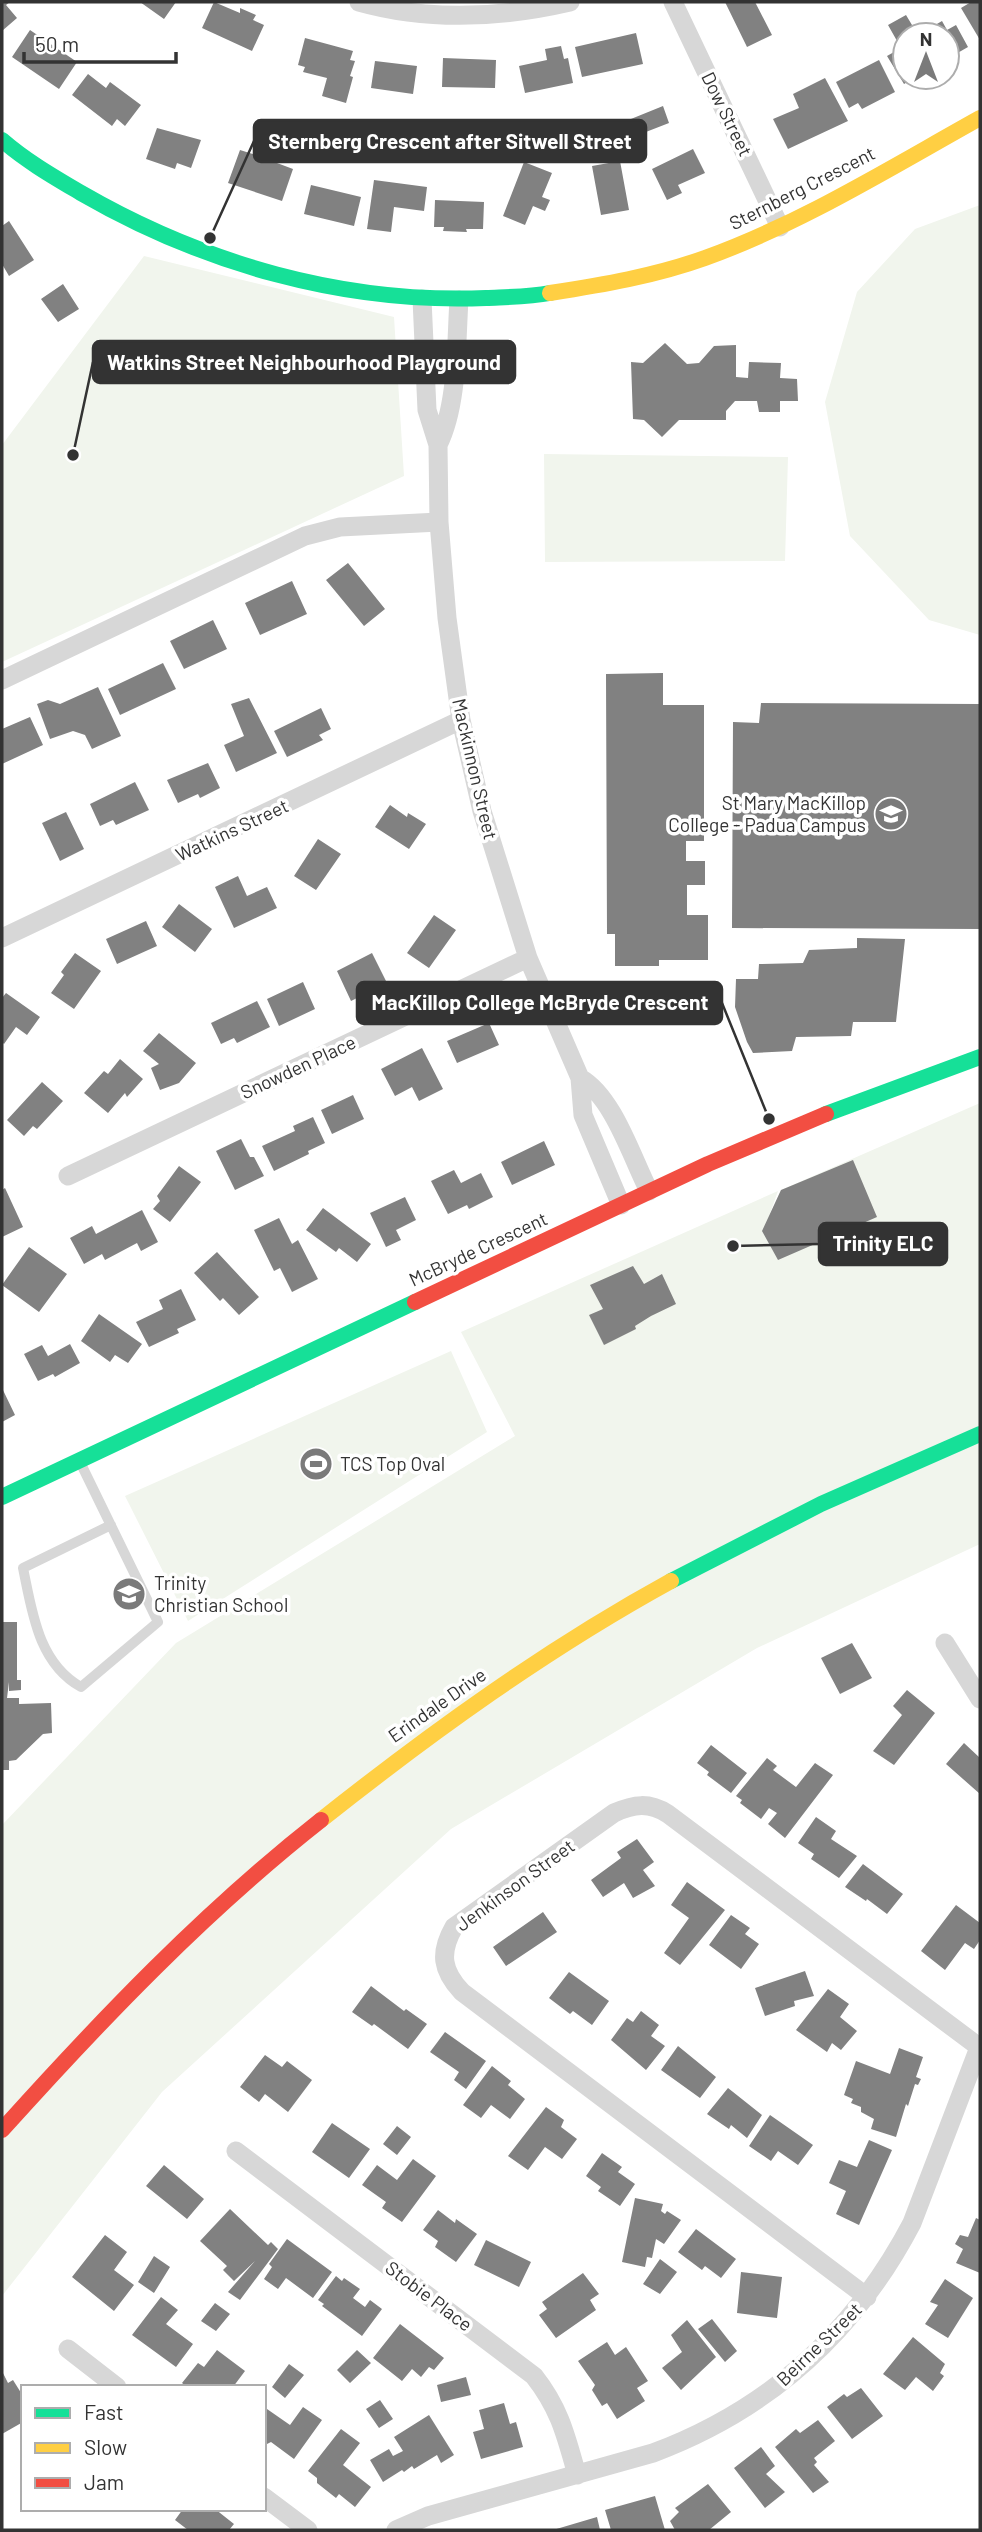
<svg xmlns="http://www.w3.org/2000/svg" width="982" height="2532" viewBox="0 0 982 2532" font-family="Barlow,sans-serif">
  <rect width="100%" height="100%" fill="#fff"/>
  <path fill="#f1f5ed" d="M980,205V635L929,620L850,536L825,402L857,292L915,229Z
    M144,256L394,317L404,476L2,662V445Z
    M544,454L788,457L785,561L545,562Z
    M980,1103V1544L757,1648L451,1829L162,2092L2,2296V1825L176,1643L515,1436L461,1332L778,1191L768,1219L781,1190Z
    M451,1351L487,1432L188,1621L125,1496Z"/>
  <path fill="#818181" d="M2,2H10L6,5L17,18L2,31Z
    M140,2H176L164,19Z
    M214,2L240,13V8L256,15L253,20L264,25L252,51L202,28Z
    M725,2H755L772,35L747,47Z
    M971,2H979L980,4V40L961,8Z
    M906,15L918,35L942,21L947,30L956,25L968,47L947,59V35H905V77H916L904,84L887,56L901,48L888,25Z
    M30,30L77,62L59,89L12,57Z
    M636,33L643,64L582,77L575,47Z
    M305,38L353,51L350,60L355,61L350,76L353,77L346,103L322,96L327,78L303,72L305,67L298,65Z
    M561,46L564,59L568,58L573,83L525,93L519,66L547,60L545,49Z
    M443,58L496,60L495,88L442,87Z
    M879,60L895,92L862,109L858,103L849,108L836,82Z
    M375,61L417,66L413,94L371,88Z
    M88,74L106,88L110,82L141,105L125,126L117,119L112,126L72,95Z
    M825,78L848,121L788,149L773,119L799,108L793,94Z
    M663,106L669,123L633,137L626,121Z
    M157,128L201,140L191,168L177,163L175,169L146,159Z
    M693,149L705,173L678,185L682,193L667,200L652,169Z
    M240,150L256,155L258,151L279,158L277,163L293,169L282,201L228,183Z
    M620,161L629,210L601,215L592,166Z
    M524,162L552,173L542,197L550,200L545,211L533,206L525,225L503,216Z
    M374,180L427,187L424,211L394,207L391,232L367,229Z
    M311,185L361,197L354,226L304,214Z
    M435,200L484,202L483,229H466L467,232L443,231L444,227H434Z
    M9,221L34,260L9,276L2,264V226Z
    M63,284L79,309L58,322L41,299Z
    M665,343L687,364L699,363L714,346L736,345V377L748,378L749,362L781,363L780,378L797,379L798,401H780V412H759L757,401H735L726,411V420H679L662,437L644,420L633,419L631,362L643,363Z
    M348,563L385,609L364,626L326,580Z
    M292,581L307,614L260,635L245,603Z
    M213,620L227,649L184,669L170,641Z
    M163,663L176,689L120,715L108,689Z
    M663,673V705H704V841H686V861H705V885H687V915H708V960H659V966H615V934H607L606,674Z
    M98,687L121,736L92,749L85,735L73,731L50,739L37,704L48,700L60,704Z
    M249,698L277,753L236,772L224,745L244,736L231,704Z
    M761,703L980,704V929L732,928L733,722L759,723Z
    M321,708L331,729L319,735L323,740L287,757L274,731Z
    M30,717L43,745L2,764V729Z
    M208,763L220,788L200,798L198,794L178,803L167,780Z
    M135,782L149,810L116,825L113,820L100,826L90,804Z
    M390,805L407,817L408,813L426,824L409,849L375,827Z
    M66,812L84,849L60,861L42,823Z
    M318,839L341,854L316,890L294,876Z
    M238,876L247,896L267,887L277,908L234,928L215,887Z
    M179,904L212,929L195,952L162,927Z
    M434,915L456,930L429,968L407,953Z
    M146,921L157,946L117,964L106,939Z
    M857,938L905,939L896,1022H853L851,1036L796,1037L792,1051L753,1053L747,1042L735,1007L736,979H758L759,964L803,963L809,950L857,948Z
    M75,953L101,971L74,1009L51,993L64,975L61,972Z
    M372,953L387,983L351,1001L337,971Z
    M303,982L315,1009L279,1026L267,999Z
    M6,993L40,1017L27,1035L16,1027L4,1044L2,1042V998Z
    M257,1001L270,1027L237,1043L234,1038L221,1044L211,1023Z
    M489,1023L499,1045L457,1063L447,1041Z
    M159,1033L196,1063L179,1083L160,1090L151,1068L159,1064L143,1051Z
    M422,1048L443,1089L419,1101L412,1087L395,1096L381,1069Z
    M120,1059L143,1079L127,1097L125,1093L108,1113L84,1093L104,1071L108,1074Z
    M42,1082L63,1101L37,1129L33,1126L24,1136L7,1120Z
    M353,1095L364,1119L332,1134L321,1110Z
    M313,1117L325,1143L308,1151L309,1154L274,1171L262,1146L295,1131L293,1126Z
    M241,1139L250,1157H254L264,1176L235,1190L216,1151Z
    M544,1141L555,1165L512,1185L501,1162Z
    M853,1160L877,1217L778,1260L762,1231L781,1190Z
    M179,1166L201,1182L170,1222L153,1209L160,1201L157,1196Z
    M454,1170L461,1183L481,1173L493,1197L469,1209L467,1205L448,1214L431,1181Z
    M5,1188L23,1227L2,1237V1190Z
    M405,1197L416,1220L396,1230L401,1240L386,1247L370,1213Z
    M323,1208L371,1244L357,1262L339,1248L336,1252L306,1230Z
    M142,1210L158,1242L141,1251L137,1243L105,1260L102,1254L84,1264L70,1238L92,1226L96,1234Z
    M279,1218L292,1244L298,1240L318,1279L292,1292L280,1268L274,1271L254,1230Z
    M29,1247L67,1274L39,1312L2,1285Z
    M217,1252L259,1297L239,1315L223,1298L220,1301L194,1273Z
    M633,1266L644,1284L662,1274L676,1304L651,1316L635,1326L636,1329L604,1345L589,1315L603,1309L590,1285Z
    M181,1289L196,1320L177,1329L179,1333L149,1347L136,1322L163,1309L159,1300Z
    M99,1314L142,1344L128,1363L115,1355L110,1362L81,1341Z
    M70,1344L80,1363L55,1377L53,1374L38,1381L24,1354L42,1345L48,1356Z
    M2,1388L15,1415L2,1422Z
    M2,1622H17V1680H21V1690L9,1691V1682L7,1698H19V1704L51,1703L52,1733L43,1734L16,1760L9,1761V1770H2Z
    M852,1643L872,1678L840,1694L821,1658Z
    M907,1690L935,1713L894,1765L873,1751L902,1715L893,1706Z
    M964,1743L980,1758V1794L946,1764Z
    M711,1745L747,1773L731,1793L707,1775L709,1772L697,1763Z
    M767,1758L777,1766L773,1770L796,1787L815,1763L833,1775L785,1838L768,1824L777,1813L769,1808L761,1819L740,1803L742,1800L736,1796Z
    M816,1817L836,1831L831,1839L857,1856L839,1878L811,1859L814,1854L798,1843Z
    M637,1839L654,1862L643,1870L655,1886L633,1898L624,1883L603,1897L591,1880L621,1858L617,1852Z
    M863,1864L903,1894L887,1914L867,1899L866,1901L845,1887Z
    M687,1882L725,1910L680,1965L664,1953L689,1918L671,1905Z
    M956,1905L980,1923V1940L974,1949L965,1943L945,1970L921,1951Z
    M543,1912L557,1932L506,1966L493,1947Z
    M731,1915L750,1928L745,1934L759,1944L741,1969L709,1945Z
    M805,1971L814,1996L794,2001L795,2006L765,2016L755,1988Z
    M569,1972L609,2001L592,2025L573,2011L570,2014L549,1998Z
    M371,1986L404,2011L406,2009L427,2024L408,2049L374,2024L372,2026L352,2012Z
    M828,1989L849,2004L840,2017L857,2031L841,2050L832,2043L827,2052L796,2030Z
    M641,2011L659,2025L651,2036L665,2046L646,2070L611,2040L627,2018L633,2022Z
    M445,2032L486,2061L466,2089L454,2080L459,2072L430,2052Z
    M678,2046L716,2077L700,2098L661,2070Z
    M899,2048L923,2057L916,2077L921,2079L918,2085L915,2084L908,2106L906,2104L896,2137L871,2129L874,2119L861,2112V2107L851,2103L853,2099L844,2095L856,2061L890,2074Z
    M265,2055L282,2067L287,2061L312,2080L288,2112L265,2094L259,2102L240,2087Z
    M492,2066L511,2081L508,2085L525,2099L510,2119L491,2105L481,2118L463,2105Z
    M728,2088L762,2115L747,2138L731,2125L729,2129L707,2114Z
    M546,2107L564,2120L561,2127L577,2139L562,2159L545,2147L528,2170L508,2156Z
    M770,2115L813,2145L798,2165L778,2151L771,2161L749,2146Z
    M332,2123L370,2149L349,2178L312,2152Z
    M397,2126L411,2137L397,2155L383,2144Z
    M869,2140L892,2150L859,2225L836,2214L846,2191L829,2183L839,2160L857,2167Z
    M602,2153L622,2167L618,2172L635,2184L620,2206L598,2191L601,2187L586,2176Z
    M413,2159L436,2176L402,2222L382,2208L386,2202L362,2185L377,2165L397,2180Z
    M164,2165L204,2199L187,2219L146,2186Z
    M635,2198L663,2204L661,2211L665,2214L667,2211L681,2220L664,2244L656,2239L652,2258L647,2257L645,2267L622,2262Z
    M230,2209L268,2245L271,2242L278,2249L240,2300L228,2292L255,2261L234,2281L223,2270L227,2266L200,2241Z
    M438,2210L455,2223L456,2219L477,2234L456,2262L435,2247L438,2241L423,2230Z
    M976,2218L980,2220V2273L956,2263L963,2249L955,2244L960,2235L968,2237Z
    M696,2229L736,2259L721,2278L705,2266L702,2270L678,2252Z
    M105,2235L127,2252L114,2270L134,2285L114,2311L72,2277Z
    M287,2239L332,2272L313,2298L286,2278L278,2289L264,2279L272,2267L269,2264Z
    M486,2240L531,2262L519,2287L474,2265Z
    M154,2256L170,2267L154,2293L138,2282Z
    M660,2259L677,2272L660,2294L643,2284Z
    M741,2272L782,2277L777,2318L737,2313Z
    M583,2273L599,2294L590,2300L596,2310L556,2338L539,2315L547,2309L542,2302Z
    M336,2276L342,2281L344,2278L360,2289L353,2298L365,2307L370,2300L382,2309L362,2336L322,2306L324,2304L318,2300Z
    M945,2279L973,2298L948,2338L925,2324L938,2305L930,2302Z
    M161,2297L178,2310L166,2324L193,2344L176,2367L132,2335Z
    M215,2303L230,2314L216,2331L201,2321Z
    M712,2319L737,2351L725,2362L698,2329Z
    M687,2320L716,2357L681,2390L662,2368L682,2352L671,2335Z
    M400,2324L444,2358L434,2370L429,2367L421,2377L412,2369L402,2381L373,2358Z
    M913,2337L945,2364L940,2373L944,2376L933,2391L916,2377L905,2390L883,2374Z
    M607,2342L615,2355L626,2347L648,2381L637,2388L645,2401L617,2419L607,2403L602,2406L592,2390L595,2385L578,2361Z
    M217,2350L245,2371L233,2387H187L182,2383L198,2363L204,2367Z
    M357,2350L371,2363L350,2383L337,2370Z
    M289,2364L304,2375L285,2398L272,2387Z
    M2,2371L8,2383L13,2380L23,2396V2422L2,2434Z
    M466,2377L471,2395L441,2402L437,2385Z
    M861,2388L883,2416L852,2439L827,2407L844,2394L847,2397Z
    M380,2400L393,2419L379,2428L366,2409Z
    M504,2403L510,2424L516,2422L523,2447L481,2459L473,2432L484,2429L479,2410Z
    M303,2407L322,2420L294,2459L271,2442L267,2444L264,2442V2412L267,2409L290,2425Z
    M429,2415L454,2455L441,2463L437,2455L414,2469L412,2466L404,2472L402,2470L383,2482L370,2460L389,2449L393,2456L403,2451L394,2437Z
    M818,2420L835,2441L814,2458L817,2462L814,2465L829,2482L813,2493L775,2447L796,2429L800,2433Z
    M341,2429L360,2443L343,2465L371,2487L355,2507L339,2494L336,2498L317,2483V2478L308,2471Z
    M761,2447L775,2466L766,2474L785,2492L765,2508L734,2468Z
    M708,2484L731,2512L709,2530H675L670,2521L679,2512L675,2508Z
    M655,2496L665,2530H611L605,2510Z
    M183,2509H215L234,2524L229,2530H188L175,2520Z
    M597,2517L600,2530H553Z"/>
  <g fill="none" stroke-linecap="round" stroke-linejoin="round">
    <path stroke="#d7d7d7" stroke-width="10" d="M81,1464L158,1622L81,1687C38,1663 32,1611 23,1568L111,1525"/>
    <path stroke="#d7d7d7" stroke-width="19" d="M359,2C427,21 501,18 570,2
      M673,2L780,227
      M422,299L427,410L438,445L439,522L447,618L461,720L482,811L528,958L580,1078L583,1115L621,1205
      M438,445C458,405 456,344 459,300
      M2,680L305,536L340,527L439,522
      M2,938L461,720
      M580,1078C613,1096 632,1158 649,1191
      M68,1176L528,958
      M945,1643L980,1699
      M236,2151L534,2376C560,2409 566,2436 577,2475
      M867,2297L462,1992C442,1971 439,1953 454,1927L614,1813C634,1804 649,1802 668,1814L979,2047
      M68,2349L117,2387
      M264,2497L308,2530
      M396,2530L428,2516L653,2453C768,2410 855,2332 912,2223L980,2045"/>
    <path stroke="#16e098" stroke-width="16" d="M2,140C26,161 54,177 81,193C204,264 344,304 486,298C507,297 529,297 550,293
      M826,1114L980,1057
      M2,1497L415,1302
      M671,1581L821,1504L980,1434"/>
    <path stroke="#ffcf43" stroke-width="16" d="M550,293C602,285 655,276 705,258C802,223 890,168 980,118
      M321,1820C432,1732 547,1649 671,1581"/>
    <path stroke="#f24e42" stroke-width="16" d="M415,1302L708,1164L826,1114
      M2,2130C101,2020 204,1912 321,1820"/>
  </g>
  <defs>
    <symbol id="university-disc" viewBox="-11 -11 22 22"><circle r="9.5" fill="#7a7a7a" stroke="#fff"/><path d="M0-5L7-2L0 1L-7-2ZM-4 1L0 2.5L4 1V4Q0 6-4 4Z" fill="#fff"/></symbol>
    <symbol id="stadium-disc" viewBox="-11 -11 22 22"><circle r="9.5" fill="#7a7a7a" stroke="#fff"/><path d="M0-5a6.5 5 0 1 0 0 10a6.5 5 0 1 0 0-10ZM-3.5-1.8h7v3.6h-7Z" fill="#fff"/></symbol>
    <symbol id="school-disc" viewBox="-11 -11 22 22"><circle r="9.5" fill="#7a7a7a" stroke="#fff"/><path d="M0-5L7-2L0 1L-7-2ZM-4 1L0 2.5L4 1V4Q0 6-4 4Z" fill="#fff"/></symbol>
  </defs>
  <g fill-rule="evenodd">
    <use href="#university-disc" x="872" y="795" width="38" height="38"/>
    <use href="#stadium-disc" x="297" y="1445" width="38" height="38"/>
    <use href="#school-disc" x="110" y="1575" width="38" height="38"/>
  </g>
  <g text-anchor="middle" stroke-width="7" stroke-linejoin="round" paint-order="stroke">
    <g font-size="19" fill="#333" stroke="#fff">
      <text transform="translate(727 114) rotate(64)" y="7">Dow Street</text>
      <text transform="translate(802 188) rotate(-27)" y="7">Sternberg Crescent</text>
      <text transform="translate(475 769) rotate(77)" y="7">Mackinnon Street</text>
      <text transform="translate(232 830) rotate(-25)" y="7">Watkins Street</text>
      <text transform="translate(298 1067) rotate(-25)" y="7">Snowden Place</text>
      <text transform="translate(478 1249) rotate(-25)" y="7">McBryde Crescent</text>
      <text transform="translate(437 1705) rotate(-35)" y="7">Erindale Drive</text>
      <text transform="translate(515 1885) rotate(-36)" y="7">Jenkinson Street</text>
      <text transform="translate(429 2296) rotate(37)" y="7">Stobie Place</text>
      <text transform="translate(819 2344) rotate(-44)" y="7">Beirne Street</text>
    </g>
    <g font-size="19" fill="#333" stroke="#fff" text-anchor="start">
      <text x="866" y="810" text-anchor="end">St Mary MacKillop<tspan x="866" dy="22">College - Padua Campus</tspan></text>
      <text x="340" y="1471">TCS Top Oval</text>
      <text x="154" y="1590">Trinity<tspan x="154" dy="22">Christian School</tspan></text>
    </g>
  </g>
  <path fill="none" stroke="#333" stroke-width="2.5" d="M210 238L254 141M73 455L93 362M769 1119L722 1003M733 1246L819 1244"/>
  <g fill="#333" stroke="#fff" stroke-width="2.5">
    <circle cx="210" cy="238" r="7"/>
    <circle cx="73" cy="455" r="7"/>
    <circle cx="769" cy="1119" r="7"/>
    <circle cx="733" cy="1246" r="7"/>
  </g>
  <g fill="#333" stroke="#333" stroke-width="2.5">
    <rect x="254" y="120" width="392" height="42" rx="7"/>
    <rect x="93" y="341" width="422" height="42" rx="7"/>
    <rect x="357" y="982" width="365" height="42" rx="7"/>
    <rect x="819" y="1223" width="128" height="42" rx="7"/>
  </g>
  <g font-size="21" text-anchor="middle" font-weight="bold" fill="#fff">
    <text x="450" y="149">Sternberg Crescent after Sitwell Street</text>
    <text x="304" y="370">Watkins Street Neighbourhood Playground</text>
    <text x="540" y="1010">MacKillop College McBryde Crescent</text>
    <text x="883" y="1251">Trinity ELC</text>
  </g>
  <rect width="982" height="2532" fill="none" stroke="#333333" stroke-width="7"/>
  <rect x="21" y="2385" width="245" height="126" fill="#ffffff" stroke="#adadad" stroke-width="2"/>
  <rect x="35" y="2408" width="35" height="10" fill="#16e098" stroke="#adadad" stroke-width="2"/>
  <text x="84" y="2420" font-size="21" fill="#333333">Fast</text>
  <rect x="35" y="2443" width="35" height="10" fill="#ffcf43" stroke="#adadad" stroke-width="2"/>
  <text x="84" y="2455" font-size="21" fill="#333333">Slow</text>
  <rect x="35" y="2478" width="35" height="10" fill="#f24e42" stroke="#adadad" stroke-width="2"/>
  <text x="84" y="2490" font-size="21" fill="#333333">Jam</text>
  <g transform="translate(926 56)"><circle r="33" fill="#ffffff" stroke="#adadad" stroke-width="2"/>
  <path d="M0-5L12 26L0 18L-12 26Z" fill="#7a7a7a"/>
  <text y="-10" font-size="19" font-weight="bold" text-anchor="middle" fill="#333333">N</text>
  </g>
  <path d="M24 52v10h152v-10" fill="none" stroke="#333333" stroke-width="3.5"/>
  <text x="35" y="52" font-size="21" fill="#333333" stroke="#ffffff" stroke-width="5" paint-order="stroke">50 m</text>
</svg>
